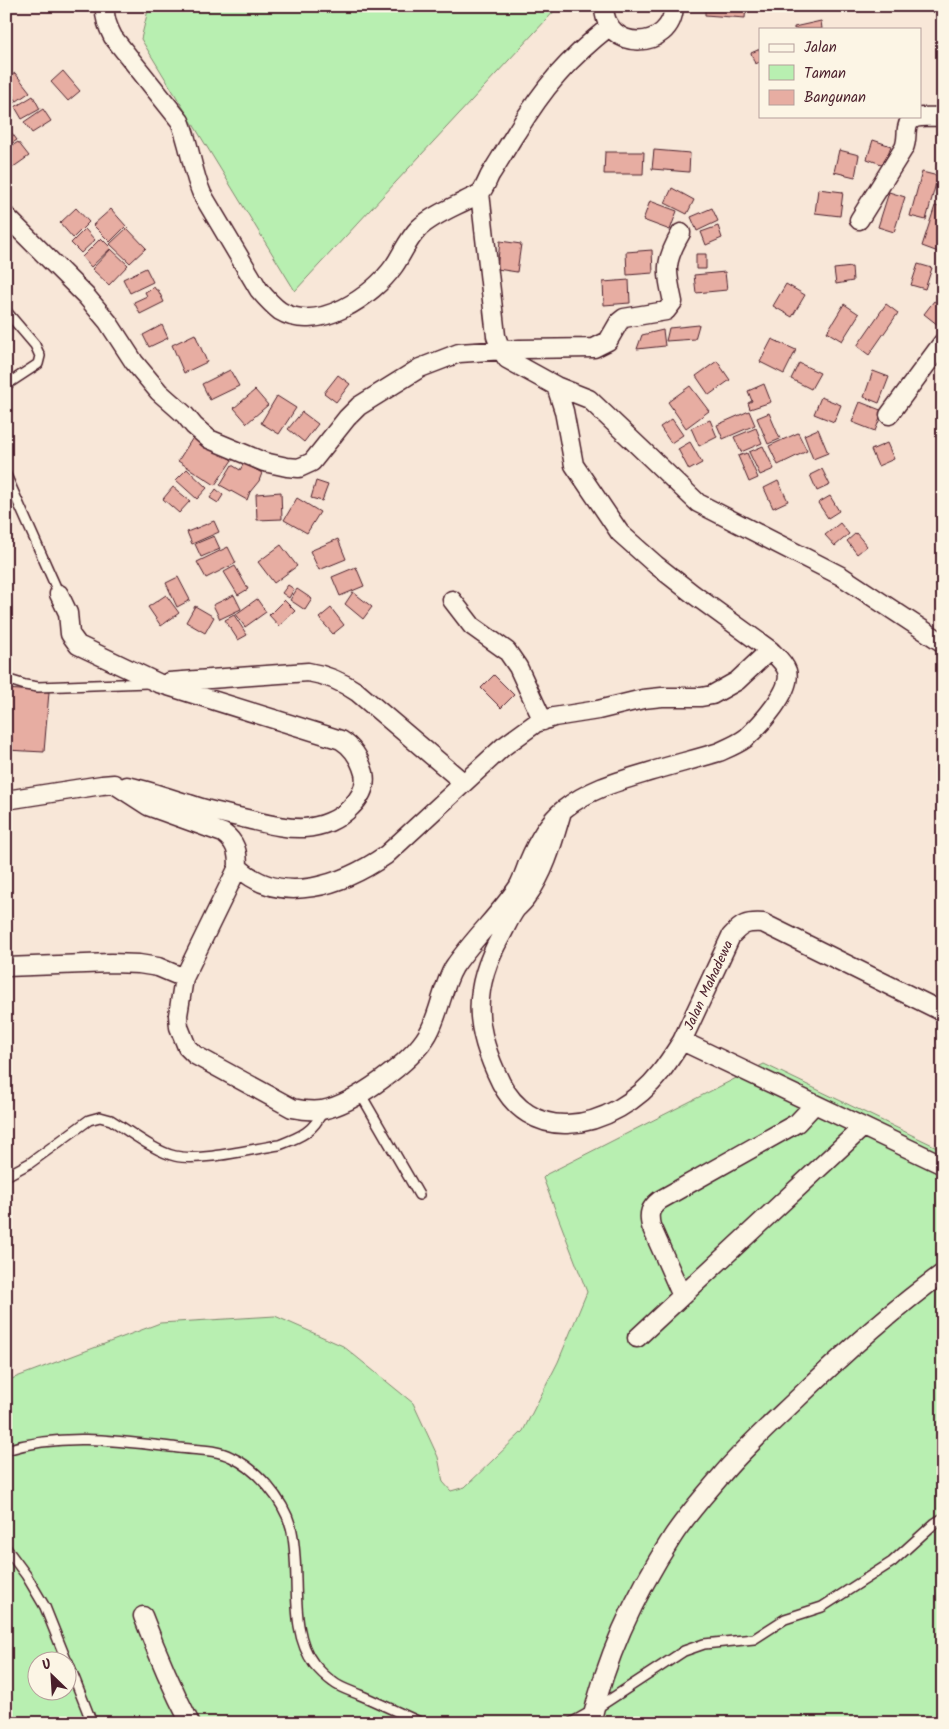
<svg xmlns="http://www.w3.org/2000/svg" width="949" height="1729" viewBox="0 0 949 1729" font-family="Kalam,sans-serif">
  <rect width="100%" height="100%" fill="#f8e7d8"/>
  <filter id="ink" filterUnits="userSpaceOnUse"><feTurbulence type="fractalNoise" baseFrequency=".02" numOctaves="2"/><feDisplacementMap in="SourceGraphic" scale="10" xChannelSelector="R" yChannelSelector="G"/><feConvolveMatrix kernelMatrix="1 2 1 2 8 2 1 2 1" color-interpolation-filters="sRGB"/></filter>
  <g filter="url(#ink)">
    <path fill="#b8efb1" stroke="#81876e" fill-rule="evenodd" d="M149,6H559L295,291L141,39Z
      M764,1064L943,1150V1723H6V1381L160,1323L275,1316L343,1346L413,1403L438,1457L443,1482L451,1491L465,1487L523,1431L558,1362L587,1292L543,1178L547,1174ZM38,1662H68V1692H38Z"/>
    <path fill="#e7ada2" stroke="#4a1f2b" d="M705,6H746L745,18L705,15Z
      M821,21L822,29H794V27Z
      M760,49V62L755,64L751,53Z
      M63,71L80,91L68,101L51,82Z
      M15,73L30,92L17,101L6,87V79Z
      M6,90L16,102L6,109Z
      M33,96L40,109L22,119L15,107Z
      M43,109L51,121L32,133L24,122Z
      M6,125L17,140L6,147Z
      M873,140L891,146L884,165L867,159Z
      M18,142L29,156L9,170L6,167V150Z
      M654,150L690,153L689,172L652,169Z
      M839,150L859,155L855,177L834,172Z
      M605,152H644L643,174H604Z
      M922,172L938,176L926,220L910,216Z
      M672,188L694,200L687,214L665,203Z
      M818,189L843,192L840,216L815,213Z
      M889,192L905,197L894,232L878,227Z
      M650,201L677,211L670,230L643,220Z
      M935,206L943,208V246L941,253L922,246Z
      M76,208L89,222L73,238L60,223Z
      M712,208L718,221L697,231L691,217Z
      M111,209L126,226L110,242L93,225Z
      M718,226L722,238L706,245L701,232Z
      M127,228L146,248L130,263L110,244Z
      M85,229L95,240L81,253L71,243Z
      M101,238L111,248L91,267L82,257Z
      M500,241L521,244L517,272L497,269Z
      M111,249L128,265L109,285L92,269Z
      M652,250L653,273L627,275L626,252Z
      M696,254H706V269H696Z
      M918,264L932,268L925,289L911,285Z
      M852,267L853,281L836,284L834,269Z
      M146,268L153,282L130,293L123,279Z
      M725,272L727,290L696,293L694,275Z
      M629,280L630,303L604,305L603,282Z
      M786,284L805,295L792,317L773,306Z
      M154,287L156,290H158L164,302L140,314L134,302L147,296L145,292Z
      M934,301L941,305L943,302V329L924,314Z
      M844,304L859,314L842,341L827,332Z
      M886,304L898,313L869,355L857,346Z
      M162,325L168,338L149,347L143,335Z
      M699,325L695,339L666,341L669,328Z
      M663,330L665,346L637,349L642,335Z
      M195,334L207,362L184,373L172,345Z
      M772,339L796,350L784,374L760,362Z
      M717,361L730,380L709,395L696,376Z
      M799,363L820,373L811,389L791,379Z
      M230,370L239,386L210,400L202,384Z
      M873,371L889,377L879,403L864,397Z
      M338,375L350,384L336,402L324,393Z
      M764,384L771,402L750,409L748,403L752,401L748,391Z
      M690,386L709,411L686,428L668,402Z
      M255,390L268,405L247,423L234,408Z
      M277,396L296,408L279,434L261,423Z
      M821,397L841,405L834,422L814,414Z
      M860,402L883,411L875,431L852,422Z
      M749,411L755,425L723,439L717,425Z
      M302,412L318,424L304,442L288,429Z
      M769,413L780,439L768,444L757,418Z
      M672,419L683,435L671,443L660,427Z
      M710,420L717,437L699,446L691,428Z
      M756,428L762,443L741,452L734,437Z
      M818,429L828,453L813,459L804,435Z
      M798,433L807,451L778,465L769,446Z
      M194,436L232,460L215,485L178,461Z
      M690,442L702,463L689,470L678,449Z
      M887,443L894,459L878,466L871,450Z
      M763,446L774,469L760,475L749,452Z
      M747,453L758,478L749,482L738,456Z
      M244,463L262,473L259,481L250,492L247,500L220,485L232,465L240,470Z
      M187,469L207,488L197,499L176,480Z
      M822,469L830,485L817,491L810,475Z
      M316,481L328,485L322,501L311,498Z
      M778,481L788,501L773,508L764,488Z
      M173,487L190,501L179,513L163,499Z
      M216,489L223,495L218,503L210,498Z
      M281,492L282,519L257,520L256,494Z
      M830,496L839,511L828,518L818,503Z
      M297,498L320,512L307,533L284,520Z
      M214,521L219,532L192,544L187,532Z
      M840,523L849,534L835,546L825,535Z
      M856,533L867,546L857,554L847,541Z
      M214,536L220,549L201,557L195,544Z
      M338,539L346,559L319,570L310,551Z
      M281,545L297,566L274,583L258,562Z
      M228,547L236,563L206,578L197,562Z
      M235,566L248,589L238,595L224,572Z
      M356,567L364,586L340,596L332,577Z
      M178,577L190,600L177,607L166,583Z
      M288,585L294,589L289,598L282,593Z
      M297,589L312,599L305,610L290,600Z
      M353,592L372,607L363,619L345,604Z
      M166,595L179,613L161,626L148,607Z
      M234,595L241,609L220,619L213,605Z
      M257,599L266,612L245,627L236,614Z
      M284,600L295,611L279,626L269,615Z
      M195,606L214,617L205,633L186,622Z
      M331,608L344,625L333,634L319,618Z
      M234,615L247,635L238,640L225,620Z
      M494,675L514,695L501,708L481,688Z
      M6,689L49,692L44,752L6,750Z"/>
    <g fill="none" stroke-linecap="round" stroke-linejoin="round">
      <defs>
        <path id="service" d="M6,311L35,345L40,356L38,364L6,385
          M6,475L59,594
          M6,679L25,685L38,687L148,683
          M360,1093L419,1195
          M6,1176L30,1163L89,1120L100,1117L111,1120C129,1131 156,1152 175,1156C200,1162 252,1149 279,1145C300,1137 314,1132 323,1110
          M6,1450C63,1432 121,1441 179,1448C195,1450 216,1449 231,1457C257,1469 283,1499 291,1527C302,1570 287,1629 314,1664C319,1670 326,1677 333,1682C340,1688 351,1691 360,1695C381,1704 402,1714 422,1723
          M6,1548L26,1575L45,1607L67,1662
          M68,1662L92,1723
          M571,1723L594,1710L684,1651L704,1644L754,1639L785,1619L822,1607L892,1562L935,1523L943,1518"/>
        <path id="minor" d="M105,6C104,18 108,27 113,37L180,121C190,145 192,171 202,194L259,290C265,297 272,305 280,311C318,334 373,296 394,266C403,253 408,239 419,228C432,216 449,209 465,201C470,198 477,196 481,192C485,187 487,181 490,175C499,161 507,147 516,133C544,87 567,60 610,26
          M604,6C604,52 672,52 674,6
          M6,216L86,296L108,322L134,362L159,392L185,415L194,426L209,439L264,462L287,467L299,468L312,462L347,418L359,406L420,368L459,353L520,349L594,348L608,341L619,322L624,318L666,311L673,302C666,270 664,262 681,233
          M859,220L904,148C907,141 906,135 907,128C910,111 931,119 943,116
          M556,386L589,399L698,503L841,576L943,643
          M889,415L943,342
          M59,594L68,613L70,634L78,645L158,683L341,740C354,748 360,759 364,773C367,786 360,798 351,807C339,820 321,827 304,828C286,829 268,824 251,820C230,815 209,811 189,804C168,798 148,790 127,786
          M452,600L472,626L507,651L518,667L543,721
          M169,682L308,672C327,675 341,681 357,692L464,783
          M6,800L102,785L114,784L148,806L223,833C236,842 238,852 238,867L184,978L178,1015L179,1027L187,1047L195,1055L292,1108C302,1110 312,1111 322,1110C354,1104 412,1062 428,1034C440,1013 442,987 454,967C473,939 499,915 518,887C522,880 525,871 528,863C536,844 547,823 563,810C589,789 619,781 649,772C672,765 696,759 719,752C728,748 738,744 746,738C760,725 793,690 787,671C784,662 776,656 770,650L693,594L656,565L620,533L574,465L564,411L556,386L507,359L501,350L496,336L480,193
          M561,815C553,842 545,872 528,895C525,901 520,905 516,909C510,917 506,927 501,936C471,989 474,1029 501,1083C514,1109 538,1125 567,1124C603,1123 639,1100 660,1073C668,1063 675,1052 682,1041
          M238,867C281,908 344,884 386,855L503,747L536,723L554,717L598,710L643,699L662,697H701L712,695L737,681L770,650
          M6,967L111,963L139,964L158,967L184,978
          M943,1012L763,923C746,922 742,924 731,936L682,1041L943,1165
          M682,1296L651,1226C648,1213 650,1208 660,1200L797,1123L814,1105
          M637,1338L863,1127
          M143,1616C157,1653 172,1688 190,1723
          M591,1723C606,1656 636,1593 673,1536C686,1516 704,1496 720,1477C742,1450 772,1423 797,1399C843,1354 891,1311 943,1273"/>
      </defs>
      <use href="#service" stroke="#4a1f2b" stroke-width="12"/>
      <use href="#minor" stroke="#4a1f2b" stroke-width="21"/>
      <use href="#service" stroke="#fcf5e5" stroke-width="9"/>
      <use href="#minor" stroke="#fcf5e5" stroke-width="18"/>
    </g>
  </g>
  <g text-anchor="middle" stroke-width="4" stroke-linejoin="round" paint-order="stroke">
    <g font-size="14" fill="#4a1f2b" stroke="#fcf5e5">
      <text transform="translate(708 985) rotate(-65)" y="5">Jalan Mahadewa</text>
    </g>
  </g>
  <rect width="949" height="1729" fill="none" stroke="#fcf5e5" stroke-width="25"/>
  <rect x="12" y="12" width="924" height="1704" fill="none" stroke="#4a1f2b" stroke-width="2" filter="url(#ink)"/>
  <rect x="759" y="28" width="162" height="90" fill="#fcf5e5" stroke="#b59f9b"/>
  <rect x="769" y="44" width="25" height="8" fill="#fcf5e5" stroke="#b59f9b"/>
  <text x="804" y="52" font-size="15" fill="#4a1f2b">Jalan</text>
  <rect x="769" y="65" width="25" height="15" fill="#b8efb1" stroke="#b59f9b"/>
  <text x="804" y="78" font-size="15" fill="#4a1f2b">Taman</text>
  <rect x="769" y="90" width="25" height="15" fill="#e7ada2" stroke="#b59f9b"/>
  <text x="804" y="102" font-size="15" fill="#4a1f2b">Bangunan</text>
  <g transform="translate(52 1676) rotate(335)"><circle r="24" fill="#fcf5e5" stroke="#b59f9b"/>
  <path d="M0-4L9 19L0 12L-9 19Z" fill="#4a1f2b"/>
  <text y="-8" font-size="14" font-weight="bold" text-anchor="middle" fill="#4a1f2b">U</text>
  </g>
</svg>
